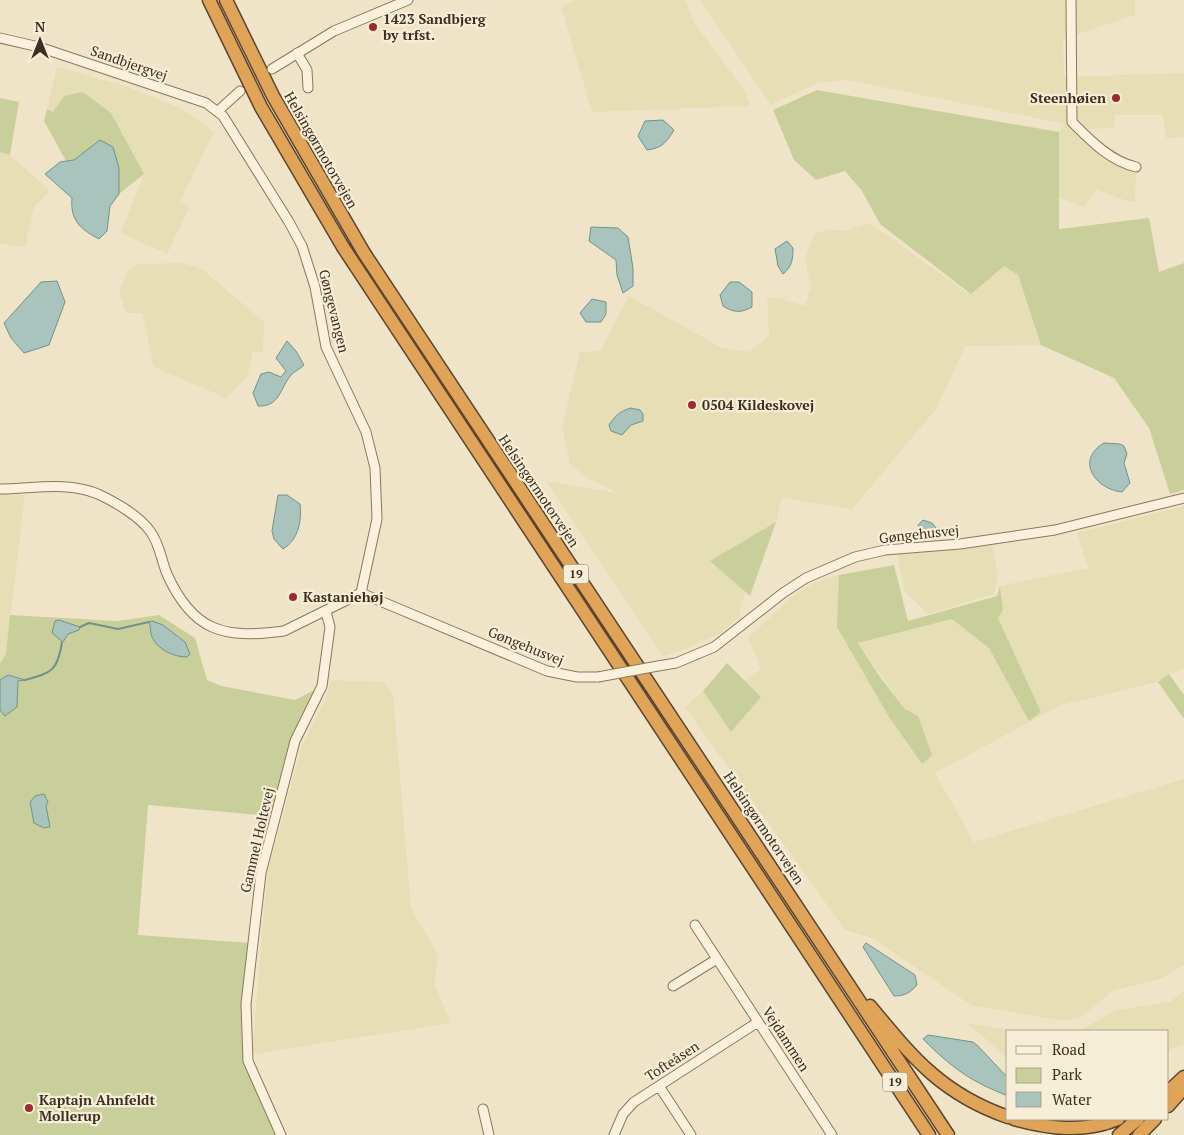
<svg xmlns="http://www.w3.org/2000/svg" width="1184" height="1135" viewBox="0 0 1184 1135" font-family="'PT Serif',serif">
  <rect width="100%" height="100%" fill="#f0e4c8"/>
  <path fill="#e6deb5" d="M576,0H685L693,21L746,93L750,106L592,112L561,6Z
    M700,0H1135V15L1063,39L1064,77L1184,73V137L1166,138L1163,115H1115L1114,128L1086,129L1136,167L1135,201L1130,202L1097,190L1084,207L1059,198V132L1065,124L847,80L817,83L771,105Z
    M57,67L122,85L181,108L214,132L181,200L189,208L167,254L121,233L144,174L111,113L64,96L53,112L47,109Z
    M0,152L10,155L50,191L34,207L25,247L0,244Z
    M870,223L966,292L971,293L1004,266L1018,275L1041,345L965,346L937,408L852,509L782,498L776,522L711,561L745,591L739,617L721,633L683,650L663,656L546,481L620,494L589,479L570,464L562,427L580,352L600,351L629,296L722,348L749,352L769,335L767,298H778L805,306L811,287L805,260L814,234L828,229L843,231Z
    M183,263L202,269L264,322L263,352H253L248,375L226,398L154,367L142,313H126L119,291L127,272L139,264Z
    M0,494L25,495L6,654L0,663Z
    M1184,506V669L1169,674L1158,682L1061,705L935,773L974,842L1184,779V965L1160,979L1114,990L1080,1018L1063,1021L971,1005L872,938L845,930L685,707L703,691L731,731L761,697L745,681L761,669L748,638L789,599L815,582L839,575L838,627L889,717L922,764L918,716L905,709L858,643L952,619L989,647L1029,720L1041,712L998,618L1003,610L1000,586L1088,568L1077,533Z
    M992,544L998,575L994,594L928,614L905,592L897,554Z
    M331,680L384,682L393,694L411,908L438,955L435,985L451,1023L252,1054L267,875L302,745L324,703Z
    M1184,991V1044L1168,1050V1031H1080L1115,1010L1170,1002Z
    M967,1023L1018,1031H1008V1058Z"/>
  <path fill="#c9cf9b" d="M817,90L1059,132V229L1149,218L1159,272L1184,263V490L1170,494L1149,428L1114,378L1041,345L1018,275L1004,266L971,294L880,224L862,191L845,171L816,180L794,160L773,110Z
    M83,92L111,113L144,174L119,194V168L100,140L74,160L66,161L44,121L47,109L53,112L64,96Z
    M0,98L19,102L10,155L0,152Z
    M776,522L750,596L710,561Z
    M894,565L908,621L997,596L1000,586L1003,610L998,618L1041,712L1029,721L989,648L952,619L858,643L880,677L905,709L918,716L932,755L922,764L889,717L837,627L839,575Z
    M10,615L117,621L159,615L195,638L207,680L221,686L295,700L318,688L292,739L271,816L148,805L138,935L250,943L243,1044L244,1064L278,1135H0V663L6,654Z
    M727,663L761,697L731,732L703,691Z
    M1169,674L1184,695V719L1158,682Z"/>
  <path fill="#a9c4bc" stroke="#6f938a" d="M663,120L674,130C666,143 662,148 647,150L638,136L645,121Z
    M100,140L113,147L119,168V194L110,206L107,231L99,239C80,229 70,220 72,198L45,174L60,162L74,160Z
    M591,227L618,228L628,237L633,268V286L623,293L617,275L616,260L589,241Z
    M787,241L793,248C793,259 792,267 783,274L778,266L775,249Z
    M57,281L65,302L49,345L24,353L11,338L4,323L41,282Z
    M730,282H739L752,292V307C741,313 734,313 723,306L720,295Z
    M592,299L606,302V314L601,322H586L580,313Z
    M287,341L296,351L304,365C300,369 295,371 291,375C280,388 280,407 258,406L253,393L261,374L269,372L281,377L286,371L276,358Z
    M631,408L640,410L643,414V421L631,425L622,435L611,431L609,425C615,416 620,411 631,408Z
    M1104,443L1120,444L1124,446L1127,454L1124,463L1130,483L1122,492C1095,489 1075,460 1104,443Z
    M278,495H287L300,504C302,522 298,540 283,549L274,539L272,531Z
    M923,520L932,523L942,535L935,539L921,540L918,525Z
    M59,620L80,627L79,630L68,634L63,642L52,633L55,621Z
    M152,621L163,625L185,642L190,654L187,657C174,657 158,650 152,637C150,632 151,627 149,622Z
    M8,675L25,680L18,681L17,707L5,716L0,710V680Z
    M44,794L48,802L46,806L50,827L44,828L34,823L30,802L35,796Z
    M866,943L915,975L917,985C910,993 904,996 894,996L863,947Z
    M928,1035L973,1042L978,1046L1008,1078V1096C970,1081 952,1068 923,1039Z"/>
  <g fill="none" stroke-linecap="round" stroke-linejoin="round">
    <path stroke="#6f938a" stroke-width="2" d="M80,627L89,623L118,629L149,622
      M25,680C52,673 58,670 62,642"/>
    <defs>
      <path id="minor" d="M1071,0L1072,122C1091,141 1110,161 1136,167
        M0,38L39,47L206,103L223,116L289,222L302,246L315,287L326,347L366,432L375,468L377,519L361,593
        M297,53L307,70L308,88
        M272,69L334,31L408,0
        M218,111L240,91
        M0,489C32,489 67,481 98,494C115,502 139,516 150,531C160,544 161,560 167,574C193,632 224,639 284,631L361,593L547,671L577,677H598
        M658,666L676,663L714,647L783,593L806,578L855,557L885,550L960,544L1055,530L1184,498
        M695,925L832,1135
        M673,986L717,959
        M659,1086L691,1135
        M483,1109L489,1135
        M281,1135L248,1061L246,1004L261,873L295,741L322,686L330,627L326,612
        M614,1135L623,1114L634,1102L758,1022"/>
      <path id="highway" d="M209,0L261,107L343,247L929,1135
        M226,0L273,96L364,253L948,1135
        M870,1006C913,1058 942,1094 1008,1117
        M1168,1092L1184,1077
        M1168,1106L1184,1088
        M1014,1119C1049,1129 1084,1133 1118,1119
        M1119,1135L1138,1119
        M1139,1135L1155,1119"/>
    </defs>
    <use href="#minor" stroke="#8d765c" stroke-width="11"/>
    <use href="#highway" stroke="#5b4430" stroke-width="15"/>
    <use href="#minor" stroke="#faf1dc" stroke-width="9"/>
    <use href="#highway" stroke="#e0a458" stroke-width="12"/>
    <defs>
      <path id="minor-bridge" d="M598,677L658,666"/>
    </defs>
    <use href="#minor-bridge" stroke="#8d765c" stroke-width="11" stroke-linecap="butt"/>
    <use href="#minor-bridge" stroke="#faf1dc" stroke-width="9"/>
  </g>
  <g fill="#9e2a2b" stroke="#f7eed8" stroke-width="2">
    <circle cx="373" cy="27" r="5"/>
    <circle cx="1116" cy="98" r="5"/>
    <circle cx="692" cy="405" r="5"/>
    <circle cx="293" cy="597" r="5"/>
    <circle cx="29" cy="1108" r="5"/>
  </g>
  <g text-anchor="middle" stroke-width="4.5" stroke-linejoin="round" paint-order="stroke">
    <g fill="#f7eed8" stroke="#756857" stroke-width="1">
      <rect x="563.5" y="564.5" width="25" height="19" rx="4"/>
      <rect x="882.5" y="1072.5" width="25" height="19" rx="4"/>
    </g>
    <g font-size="12" font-weight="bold" fill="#3d2e20">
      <text x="576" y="578">19</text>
      <text x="895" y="1086">19</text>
    </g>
    <g font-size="14" font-weight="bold" fill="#3d2e20" stroke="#f7eed8" text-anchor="start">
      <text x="383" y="24">1423 Sandbjerg<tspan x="383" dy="16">by trfst.</tspan></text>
      <text x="1106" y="103" text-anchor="end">Steenhøien</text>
      <text x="702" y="410">0504 Kildeskovej</text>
      <text x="303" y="602">Kastaniehøj</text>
      <text x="39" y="1105">Kaptajn Ahnfeldt<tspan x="39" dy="16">Mollerup</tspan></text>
    </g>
    <g font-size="14" fill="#3d2e20" stroke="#f7eed8">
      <text transform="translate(129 63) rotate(19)" y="5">Sandbjergvej</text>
      <text transform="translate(321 150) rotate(60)" y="5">Helsingørmotorvejen</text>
      <text transform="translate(334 311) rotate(76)" y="5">Gøngevangen</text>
      <text transform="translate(539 491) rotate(56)" y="5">Helsingørmotorvejen</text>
      <text transform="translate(919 534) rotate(-6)" y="5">Gøngehusvej</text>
      <text transform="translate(526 646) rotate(22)" y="5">Gøngehusvej</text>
      <text transform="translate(764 828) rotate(56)" y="5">Helsingørmotorvejen</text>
      <text transform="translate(257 840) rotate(-77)" y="5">Gammel Holtevej</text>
      <text transform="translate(786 1039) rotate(57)" y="5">Vejdammen</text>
      <text transform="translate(672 1061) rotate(-33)" y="5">Tofteåsen</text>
    </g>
  </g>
  <rect x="1006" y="1030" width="162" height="90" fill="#f7eed8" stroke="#ada18e"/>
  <rect x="1016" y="1046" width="25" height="8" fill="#faf1dc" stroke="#ada18e"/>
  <text x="1052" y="1055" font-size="15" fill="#3d2e20">Road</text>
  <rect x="1016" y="1068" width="25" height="15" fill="#c9cf9b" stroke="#ada18e"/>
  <text x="1052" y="1080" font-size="15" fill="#3d2e20">Park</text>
  <rect x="1016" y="1092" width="25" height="15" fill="#a9c4bc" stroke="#ada18e"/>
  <text x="1052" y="1105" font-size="15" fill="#3d2e20">Water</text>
  <g transform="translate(40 40)" stroke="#f7eed8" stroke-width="4" paint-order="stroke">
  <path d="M0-4L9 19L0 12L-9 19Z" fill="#3d2e20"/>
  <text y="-8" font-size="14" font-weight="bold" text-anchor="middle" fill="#3d2e20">N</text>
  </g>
</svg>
